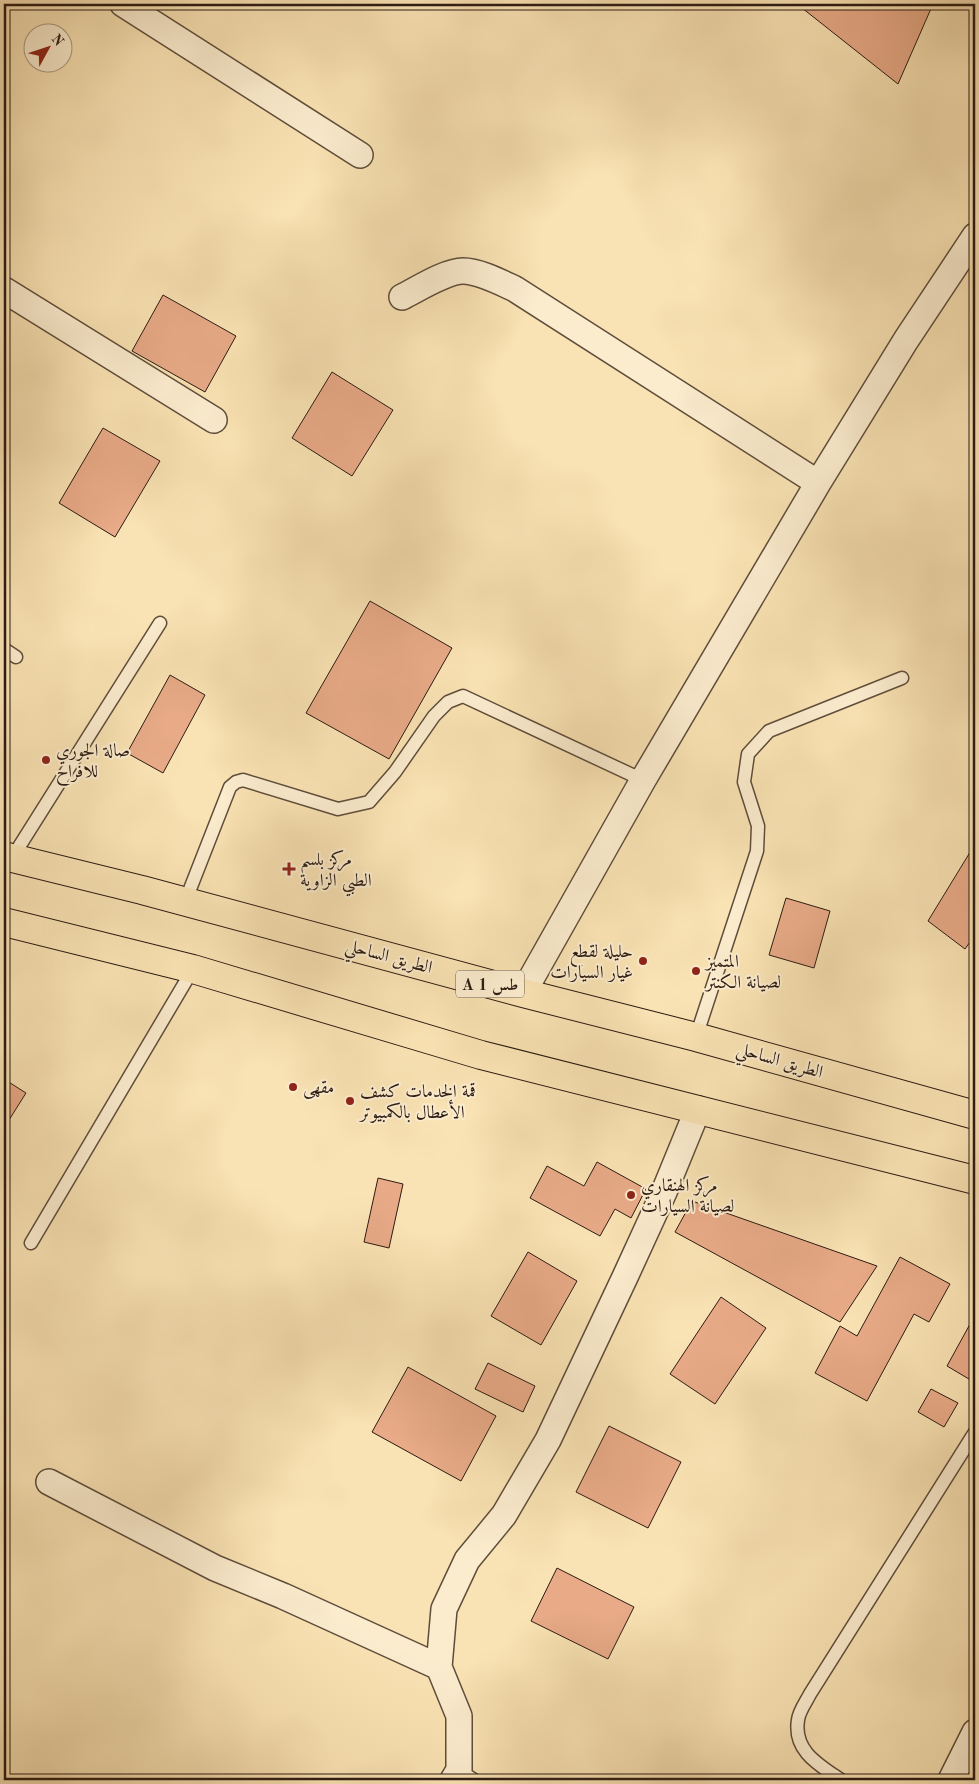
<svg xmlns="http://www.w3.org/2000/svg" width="979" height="1784" viewBox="0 0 979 1784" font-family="'Old Standard TT',Amiri,serif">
  <rect width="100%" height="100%" fill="#f9e2b3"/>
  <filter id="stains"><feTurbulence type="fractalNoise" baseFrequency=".004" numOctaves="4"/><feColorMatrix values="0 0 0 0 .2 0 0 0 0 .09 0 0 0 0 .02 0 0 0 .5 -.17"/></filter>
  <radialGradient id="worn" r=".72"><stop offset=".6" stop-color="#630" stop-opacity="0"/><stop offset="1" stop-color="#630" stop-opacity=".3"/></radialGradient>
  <path fill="#e8aa87" stroke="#2c1b13" d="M797,4H933L898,84Z
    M163,295L236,336L205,392L132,351Z
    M332,372L393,410L352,476L292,438Z
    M103,428L160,461L115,537L59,503Z
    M370,601L452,648L389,759L306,713Z
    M170,675L205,695L163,773L127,753Z
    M972,849L975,851V935L965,949L928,921Z
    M786,898L830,911L814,968L769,955Z
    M4,1079L26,1093L4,1128Z
    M597,1162L646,1189L631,1218L615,1209L600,1236L530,1198L547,1166L584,1186Z
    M378,1178L403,1184L389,1248L364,1242Z
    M692,1201L877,1266L840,1322L675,1232Z
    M528,1252L577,1281L541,1345L491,1316Z
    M900,1257L950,1284L929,1322L914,1314L867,1401L815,1373L840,1326L857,1336Z
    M721,1297L766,1328L715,1404L670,1374Z
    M975,1315V1379L974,1382L947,1366Z
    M488,1363L535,1386L523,1412L475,1389Z
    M408,1367L496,1416L461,1481L372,1432Z
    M931,1389L958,1403L944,1427L918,1412Z
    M609,1426L681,1462L648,1528L576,1492Z
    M557,1568L634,1607L608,1659L531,1621Z"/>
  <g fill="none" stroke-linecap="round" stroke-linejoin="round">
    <defs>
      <path id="service" d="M4,649L16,657
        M12,858L160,623
        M185,902L230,787L236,782L243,780L338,809L369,802L395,772L434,716L448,702L463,696L643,780
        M696,1037L757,851L758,826L744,782L748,754L769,731L902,678
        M31,1243L193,969
        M459,1770L474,1780
        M841,1780C819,1765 793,1751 798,1720C799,1711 806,1702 810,1694L975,1432"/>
      <path id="minor" d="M123,4L360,155
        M4,290L214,420
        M402,297C418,289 446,271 463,271C479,271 500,282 515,289L818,483
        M523,993L643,780L818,483L906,340L975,236
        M49,1482L215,1568L283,1596L439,1667
        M453,1780L459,1770V1716L439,1667L444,1609L467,1560L504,1515L548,1440L625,1277L664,1192L698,1109
        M951,1780L975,1732"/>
      <path id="trunk" d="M4,856L142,890L523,993L696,1037L975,1115
        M4,922L193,969L481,1055L975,1180"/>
    </defs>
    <use href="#service" stroke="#5f4d3b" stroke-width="15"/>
    <use href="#minor" stroke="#5f4d3b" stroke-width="28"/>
    <use href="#trunk" stroke="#2c1b13" stroke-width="30"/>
    <use href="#service" stroke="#fbecce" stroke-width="12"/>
    <use href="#minor" stroke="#fbecce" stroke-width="25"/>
    <use href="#trunk" stroke="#f9e2b3" stroke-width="28"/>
  </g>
  <g fill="#8f2418" stroke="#fbecce" stroke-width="2">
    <circle cx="46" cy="760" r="5"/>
    <path d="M286.5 861.5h5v5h5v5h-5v5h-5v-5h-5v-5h5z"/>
    <circle cx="643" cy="961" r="5"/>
    <circle cx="696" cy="971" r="5"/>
    <circle cx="293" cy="1087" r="5"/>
    <circle cx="350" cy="1101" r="5"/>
    <circle cx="631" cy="1195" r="5"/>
  </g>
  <g text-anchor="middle" stroke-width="4" stroke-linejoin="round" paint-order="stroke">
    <rect fill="#fbecce" stroke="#6a5a4b" stroke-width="1" x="456" y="970.5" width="68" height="27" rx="4"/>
    <g font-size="16" font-weight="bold" fill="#2c1b13">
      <text x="490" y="990">A 1 طس</text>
    </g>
    <g font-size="18" fill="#2c1b13" stroke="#fbecce" text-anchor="start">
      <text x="56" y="756">صالة الجوري<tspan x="56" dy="21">للافراح</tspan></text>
      <text x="300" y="865">مركز بلسم<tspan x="300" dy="21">الطبي الزاوية</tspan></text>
      <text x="633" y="957" text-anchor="end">حليلة لقطع<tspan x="633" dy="21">غيار السيارات</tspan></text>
      <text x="706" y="967">المتميز<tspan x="706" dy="21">لصيانة الكنتر</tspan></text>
      <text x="303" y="1093">مقهى</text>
      <text x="360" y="1097">قمة الخدمات كشف<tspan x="360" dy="21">الأعطال بالكمبيوتر</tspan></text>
      <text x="641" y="1191">مركز الهنقاري<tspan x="641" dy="21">لصيانة السيارات</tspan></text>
    </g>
    <g font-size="18" fill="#2c1b13" stroke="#fbecce">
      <text transform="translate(389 956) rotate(15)" y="6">الطريق الساحلي</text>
      <text transform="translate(780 1060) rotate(16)" y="6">الطريق الساحلي</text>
    </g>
  </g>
  <rect width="979" height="1784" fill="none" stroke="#f9e2b3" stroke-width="20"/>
  <rect x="5" y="5" width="969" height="1774" fill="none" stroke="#2c1b13" stroke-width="2.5"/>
  <rect x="10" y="10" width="959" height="1764" fill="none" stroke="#2c1b13"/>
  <g transform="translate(48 48) rotate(50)"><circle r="24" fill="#fbecce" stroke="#a89883"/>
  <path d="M0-4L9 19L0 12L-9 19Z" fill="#8f2418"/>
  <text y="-8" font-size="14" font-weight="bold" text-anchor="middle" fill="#2c1b13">N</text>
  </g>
  <rect width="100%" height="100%" filter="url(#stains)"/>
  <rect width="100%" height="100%" fill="url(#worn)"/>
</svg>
